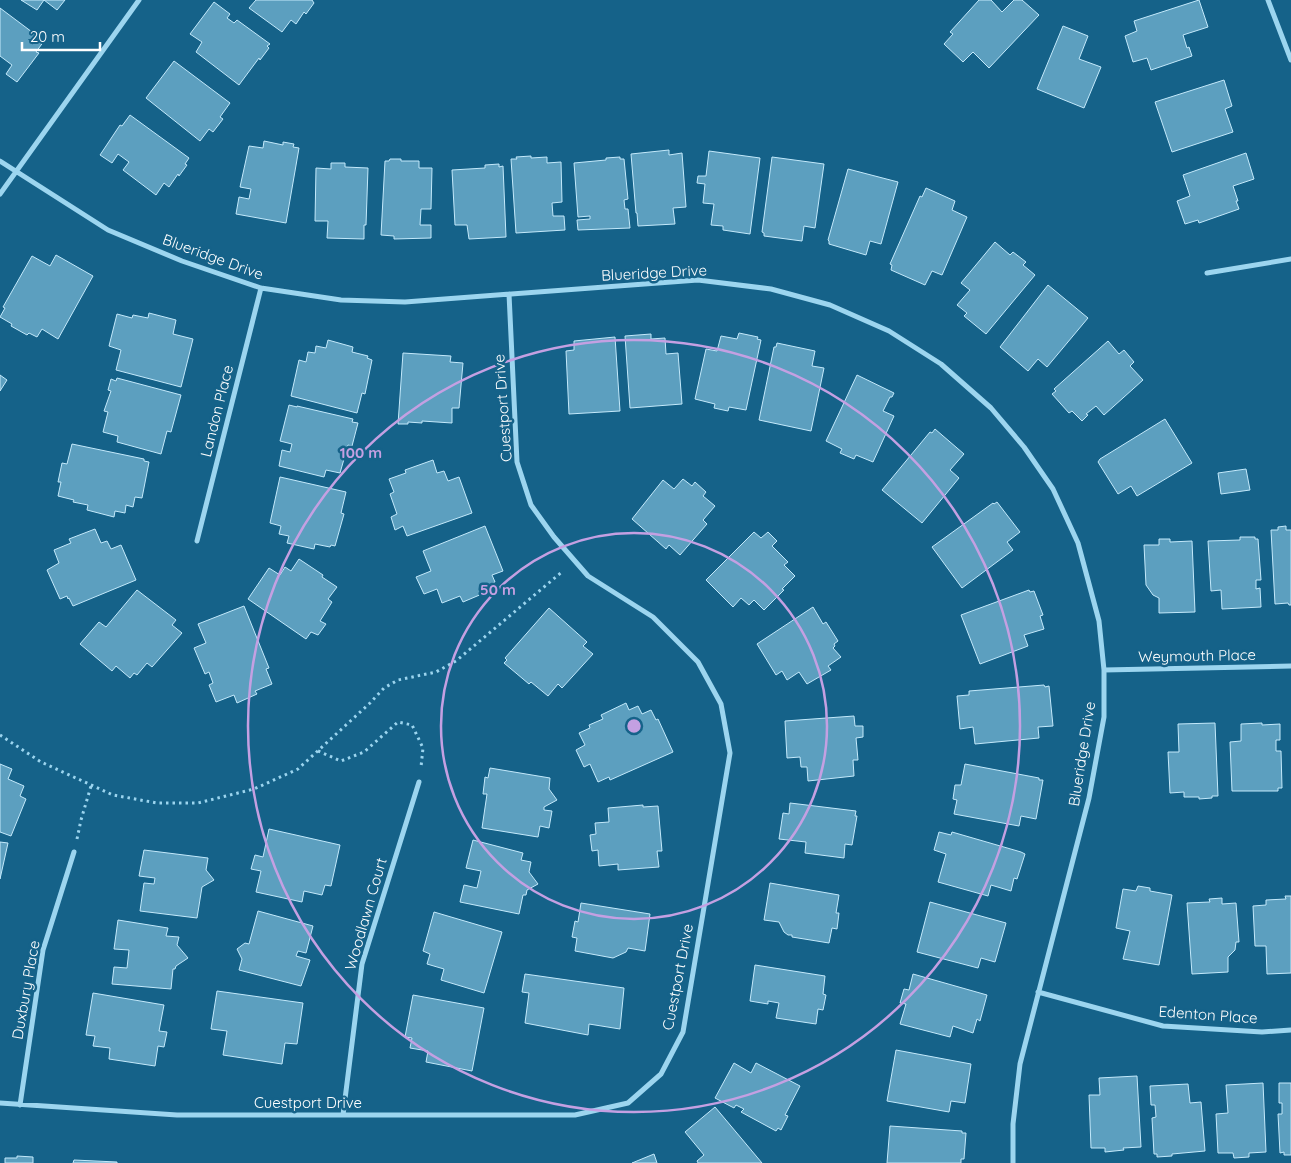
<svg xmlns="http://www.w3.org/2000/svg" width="1291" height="1163" viewBox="0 0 1291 1163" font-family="Quicksand,sans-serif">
  <rect width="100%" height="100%" fill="#156289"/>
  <path fill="#5c9fbf" stroke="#c3e9fb" d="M21,0H65L57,10L44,0L37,10Z
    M256,0H312L314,3L306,14L304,12L296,24L291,20L282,32L249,8Z
    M979,0H991L1002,12L1014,0H1022L1039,15L989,68L973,52L963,62L944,44L953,34L950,32Z
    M1199,0L1208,27L1183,35L1187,48L1189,47L1192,56L1151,70L1147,58L1133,62L1125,36L1137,31L1134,21Z
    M214,2L230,14L227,18L234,23L237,20L270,44L267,46L269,48L260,60L259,58L239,85L196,52L202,42L190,34Z
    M0,8L44,41L36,52L39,53L17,82L6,74L12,65L0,56Z
    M1063,26L1088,36L1079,59L1101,67L1084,108L1037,89Z
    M174,61L230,103L220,117L223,119L213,132L209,129L200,141L146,98Z
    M1224,80L1232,106L1225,109L1233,132L1172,152L1155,102Z
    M130,115L189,158L185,164L187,165L179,176L178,174L169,187L164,183L156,195L123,170L129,162L118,154L112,163L100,155L120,125L122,126Z
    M264,141L283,145V142L294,144L293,147L299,148L286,223L236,214L239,197L249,199L251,189L240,187L249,146L263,148Z
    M669,150V155L682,153L686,207L673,208L675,224L638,226L637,213H636L631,154Z
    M709,151L760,158L750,234L723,230V226L711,225L714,204L703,203L705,184L697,183L698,176H706Z
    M1246,153L1254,179L1233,186L1238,201H1236L1239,209L1199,223L1198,220L1185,224L1177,201L1190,196L1183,175Z
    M531,156V158L547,157V163L561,162L562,202L552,203L553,216H564L565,230L516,233L511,159H517L516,157Z
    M620,157V159H624L628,199L624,200L625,209H628L630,228L578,230L577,220L590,219V216L578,217L574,163L606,160V158Z
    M772,157L824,164L815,228L804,226L802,241L764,236V233L762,232Z
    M390,159H401V161H419V168H432L431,209H421L420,225H431V238L394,239V236L381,235L385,161H389Z
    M331,163H345V167L368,168L366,225H364V239L327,238L328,221H315L316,168L331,169Z
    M499,164V167L503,166L506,237L469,239L467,225H455L452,170L485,168V165Z
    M848,169L898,182L881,244L870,241L866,255L829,244V241L828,240Z
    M926,188L955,201L952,210L967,217L942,275L932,271L925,285L891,270L892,265L890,264L920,196L922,197Z
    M995,242L1010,255L1013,252L1026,262L1023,265L1035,275L986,334L964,316L967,313L957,305L970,290L961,283Z
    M56,255L93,276L58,339L42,329L37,337L29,333L27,335L11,326L12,324L0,317L5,308L3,307L32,256L50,266Z
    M1048,285L1088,318L1047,367L1038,359L1028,371L1000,347Z
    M149,313L176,320L173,334L193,339L181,387L116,370L121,350L109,346L117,314L132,318L133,315L148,318Z
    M739,333L758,337L757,339L761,340L746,410L729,407L728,411L714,408L715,404L695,399L706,349L717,351L721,336L737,339Z
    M651,334V339L665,338L666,354L678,353L682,404L630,408L625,336Z
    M615,337L620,411L569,414L566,351L574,350V341Z
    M328,340L353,347L352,352L368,356L367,358L372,360L365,394L362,393L357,413L291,396L299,360L306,362L308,352L315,353L316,346L326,348Z
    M1108,341L1119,354L1124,350L1134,362L1130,366L1143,380L1104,415L1096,406L1086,414L1088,415L1082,421L1072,411L1069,413L1052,394L1056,391L1054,389Z
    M777,343L815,351L812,366L824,368L811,431L759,420L774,347H776Z
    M403,353L451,356L450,362L463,363L459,408H452V423L422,421V423L408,422V424H398Z
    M0,375L7,380L0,391Z
    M857,375L894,393L892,397H890L883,411L894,416L873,462L856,455L854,459L840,453L842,449L826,441Z
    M117,378L181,395L171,432L167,431L161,454L117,442L118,436L103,432L108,412L104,411L111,391L108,390L111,379L116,381Z
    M289,405L297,407V406L353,419L352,422L358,423L352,446L348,445L340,473L326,470L324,477L279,466L282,450L290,452L292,444L280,441Z
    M1165,419L1192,463L1137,496L1131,486L1118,494L1098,462L1100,459Z
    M935,429L964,454L950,470L959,478L922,523L882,490L930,432L932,433Z
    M72,444L144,459V461L149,462L142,498L135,497L133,507L126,505L125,513L115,511L114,517L87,510L88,505L73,502L74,500L58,496L61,482H58L62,463L67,464Z
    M433,460L437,473L444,471L448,481L459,477L472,513L407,536L403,526L395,530L391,517L397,514L390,494L394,492L389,479L406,473L405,470Z
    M1246,469L1250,490L1221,494L1218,473Z
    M280,477L346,492L341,513L344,514L335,546L331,545L330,547L315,544L314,549L287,543L289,536L279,534L281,526L270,523Z
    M683,479L692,486L695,482L706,492L703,496L715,506L703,520L707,524L680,555L669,545L666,549L632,519L663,480L674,489Z
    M997,502L1020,532L1007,542L1013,550L962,588L932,547L993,503L994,504Z
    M485,526L503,571L492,575L495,582L487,586L489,591L463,602L460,596L442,603L437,589L424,594L416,577L431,571L423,551Z
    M1286,526V530H1291V605H1289L1288,603L1275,604L1271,530H1278V527Z
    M95,529L101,543L107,541L111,549L121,545L136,580L73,606L69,598L68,599L67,596L60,599L47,570L59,563L54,550L71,543L69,539Z
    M754,532L761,538L768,532L777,541L772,546L788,562L784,565L795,576L782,589L784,590L764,610L754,600L749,605L741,598L733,607L706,580Z
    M1240,537H1255V539H1258L1261,580H1256V589L1260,588L1261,607L1222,609L1221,590L1211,591L1208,541L1240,540Z
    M1159,539H1170V542L1192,541L1195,612L1159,613V598L1153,595L1146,585L1144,545H1159Z
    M299,559L323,575L322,577L337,587L328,599L332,602L320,621L326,624L318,635L311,632L306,639L248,599L269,568L280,575L285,567L291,571Z
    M137,590L176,620L172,625L182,633L152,667L147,663L137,675L134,673L130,678L116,666L112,671L80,644L99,622L106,627Z
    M1029,590L1030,592L1034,591L1043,615L1040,616L1044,629L1024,635L1028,646L980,664L961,615Z
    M244,606L269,668L266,669L272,684L255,691L257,694L237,703L234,695L216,702L209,685L213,683L209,672L205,674L194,648L206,643L198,624Z
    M813,607L823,624L826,622L838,641L834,644L835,646L833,648L841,657L828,666L831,670L807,684L799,672L787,680L782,671L776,675L757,644Z
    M549,608L587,642L583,646L593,654L562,688L558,684L548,696L531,682L529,684L504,663L507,660L505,658Z
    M1044,685L1045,687L1049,686L1053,726L1038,727L1039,738L975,744L973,727L960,729L957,696L969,695V691Z
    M626,703L629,710L638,706L642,714L651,710L656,720L658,719L673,752L610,780L609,777L598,782L590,764L584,767L576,750L585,745L579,733L590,728L589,725L603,719L601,715Z
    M854,716L855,726H863V737L856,738L858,760H853L854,776L808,781L807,767H801L800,757L787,758L785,721Z
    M1215,723L1218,796H1212V798L1199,799V797H1184V792L1170,793L1168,752H1179L1178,724Z
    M1262,723V725L1280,724V740H1276V751H1281L1282,788H1278V791H1232L1230,742L1241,741V724Z
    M0,764L12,769L8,779L24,786L20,796L26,799L11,836L0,832Z
    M965,764L1039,778V780H1043L1036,819L1021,816L1019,826L954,814L957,800L953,799L955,785H961Z
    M490,768L550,778L549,789L557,800L544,807V810L552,811L549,828L540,826L538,837L482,828L487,794H483L485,777L488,778Z
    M790,803L856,811L855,816H857L852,845L845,844L844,858L805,853L806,842L779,839L783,813L789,814Z
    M643,805V807L658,806L662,851H657L659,867L618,870V864L599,866L598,850L592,851L590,835L596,834L595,823L609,822L608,808Z
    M269,829L340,845L331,886L325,885L322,895L304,891L302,902L256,892L261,871L251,869L255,855L263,857Z
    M939,832L951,835L952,832L1021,852L1025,854L1017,879L1014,878L1011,891L991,885L988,896L938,882L946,854L934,850Z
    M473,840L523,853L521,860L531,862L529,872L538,884L527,890L526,895H523L519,914L460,902L464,885L477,888L481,871L466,868Z
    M0,842L8,843L0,879Z
    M144,850L208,858L206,870L214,880L202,887L197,918L140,911L144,883L154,884L155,878L139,876Z
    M770,883L839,895L836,913H839L837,929L832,928L829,943L792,937V935H788L784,932L779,922L764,920Z
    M1138,886L1150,888V891L1172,895L1159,965L1123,959L1130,931L1116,928L1123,889L1136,891Z
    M1285,896H1291V973L1267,974L1266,946H1255L1253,906L1266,905V900L1286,899Z
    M1222,898V904L1236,903L1239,942H1236L1235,950L1228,957V972L1192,974L1187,903L1210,902L1209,899Z
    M930,902L1006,923L995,962L981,958L978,968L917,952Z
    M581,903L650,914L645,951L628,948L626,952L613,958L575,951L577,938L572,937L575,921L578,922Z
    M258,911L313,926L306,953L298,951L296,956L310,960L301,986L239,970L242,959L237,949L245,943L249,944Z
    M434,912L502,932L484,993L441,980L444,969L427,964L430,954L423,951Z
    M118,920L168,928L166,936L179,937L177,945L188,958L176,966L175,969H173L171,989L112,984L114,967L127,968L129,950L114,949Z
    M755,965L825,976L823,994L826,995L823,1010L818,1009L816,1024L776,1018L779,1003L768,1001V1004L750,1001Z
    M525,974L624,988L620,1029L589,1024L588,1035L525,1023L529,993L522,992Z
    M913,974L987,995L980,1021L977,1019L973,1033L953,1026L950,1037L900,1024L906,1004L900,1003L904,989L909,990Z
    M217,991L303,1003L297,1044L285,1043L282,1064L223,1055L227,1031L211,1029Z
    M93,993L164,1005L159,1031L167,1032L164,1047L158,1046L155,1066L109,1059L110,1048L93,1046L95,1036L86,1035Z
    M413,995L484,1008L472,1071L426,1062L428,1051L410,1048L412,1038L405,1037Z
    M896,1050L971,1064L965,1103L951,1101L949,1112L887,1101Z
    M734,1063L751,1073L756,1063L800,1086L785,1115L788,1116L781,1130L778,1128L776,1131L741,1112L744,1109L736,1105L734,1108L715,1098Z
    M1137,1076L1141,1147L1123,1148L1124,1150L1105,1152V1148H1091L1089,1095H1100L1099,1078Z
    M1263,1083L1266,1152L1249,1153V1157L1234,1158L1233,1153H1218L1216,1114L1228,1113L1226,1085Z
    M1279,1083H1291V1155H1284V1152L1280,1153L1278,1114H1282V1103H1279Z
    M1188,1084L1190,1103L1201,1102L1205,1151L1172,1154V1156L1157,1157V1154H1154L1152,1118L1156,1117L1155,1105H1151L1150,1086Z
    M715,1107L762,1163H698L697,1161L704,1155L685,1132Z
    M890,1126L962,1131V1133H966L964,1159H961V1163H887Z
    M654,1154L657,1163H632Z
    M17,1156L33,1157V1163H5V1158H17Z
    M74,1160L117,1162V1163H73Z"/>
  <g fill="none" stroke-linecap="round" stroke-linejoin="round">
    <path stroke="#9cd5ef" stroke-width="3" stroke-dasharray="2.5 4" stroke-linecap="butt" d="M0,735L41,762L113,795L157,803H198L254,789L298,769L370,703L384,688L398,680L436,672L456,661L563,571
      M318,751L341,761L364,752L398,722L412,725L423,748L421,767
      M77,839L81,820L91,786"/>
    <path stroke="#9cd5ef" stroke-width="5" d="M1268,0L1291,60
      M0,161L108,230L182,261L261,288L341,300L405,302L698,280L771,289L830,305L889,331L941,364L991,408L1024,447L1053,489L1078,543L1099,621L1104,670V717L1089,798L1020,1064L1013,1124V1163
      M0,194L139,0
      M1207,273L1291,259
      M197,541L261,288
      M1104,670L1291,666
      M1038,992L1163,1026L1262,1032L1291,1030
      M0,1103L177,1115H575L628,1103L661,1074L683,1032L730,753L721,704L698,662L653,617L588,576L554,537L531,505L517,462L509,294
      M20,1105L43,950L74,852
      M343,1115L362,964L419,782"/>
  </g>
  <g fill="none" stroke="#c4a0e2" stroke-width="2.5">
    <circle cx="634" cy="726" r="193"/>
    <circle cx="634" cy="726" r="386"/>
  </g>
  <g text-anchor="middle" stroke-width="5" stroke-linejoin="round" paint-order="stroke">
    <g font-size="15" fill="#fff" stroke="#156289">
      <text transform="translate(213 257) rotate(20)" y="5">Blueridge Drive</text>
      <text transform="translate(654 273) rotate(-3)" y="5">Blueridge Drive</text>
      <text transform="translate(503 408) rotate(-94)" y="5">Cuestport Drive</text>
      <text transform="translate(217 411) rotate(-76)" y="5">Landon Place</text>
      <text transform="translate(1197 656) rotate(-1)" y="5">Weymouth Place</text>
      <text transform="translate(1082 754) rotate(-81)" y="5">Blueridge Drive</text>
      <text transform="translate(366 914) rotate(-74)" y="5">Woodlawn Court</text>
      <text transform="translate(678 977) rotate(-79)" y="5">Cuestport Drive</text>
      <text transform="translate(26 990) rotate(-80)" y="5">Duxbury Place</text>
      <text transform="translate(1208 1015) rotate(4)" y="5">Edenton Place</text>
      <text x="308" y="1108">Cuestport Drive</text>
    </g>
  </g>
  <circle cx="634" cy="726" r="8" fill="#c4a0e2" stroke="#156289" stroke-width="2.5"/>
  <g font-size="15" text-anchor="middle" font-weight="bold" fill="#c4a0e2" stroke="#156289" stroke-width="5" stroke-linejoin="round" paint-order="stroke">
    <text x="361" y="458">100 m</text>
    <text x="498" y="595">50 m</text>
  </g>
  <path d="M22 42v8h78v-8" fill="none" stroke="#ffffff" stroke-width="2.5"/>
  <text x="30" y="42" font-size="15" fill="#ffffff" stroke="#156289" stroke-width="4" paint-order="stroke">20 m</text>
</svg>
